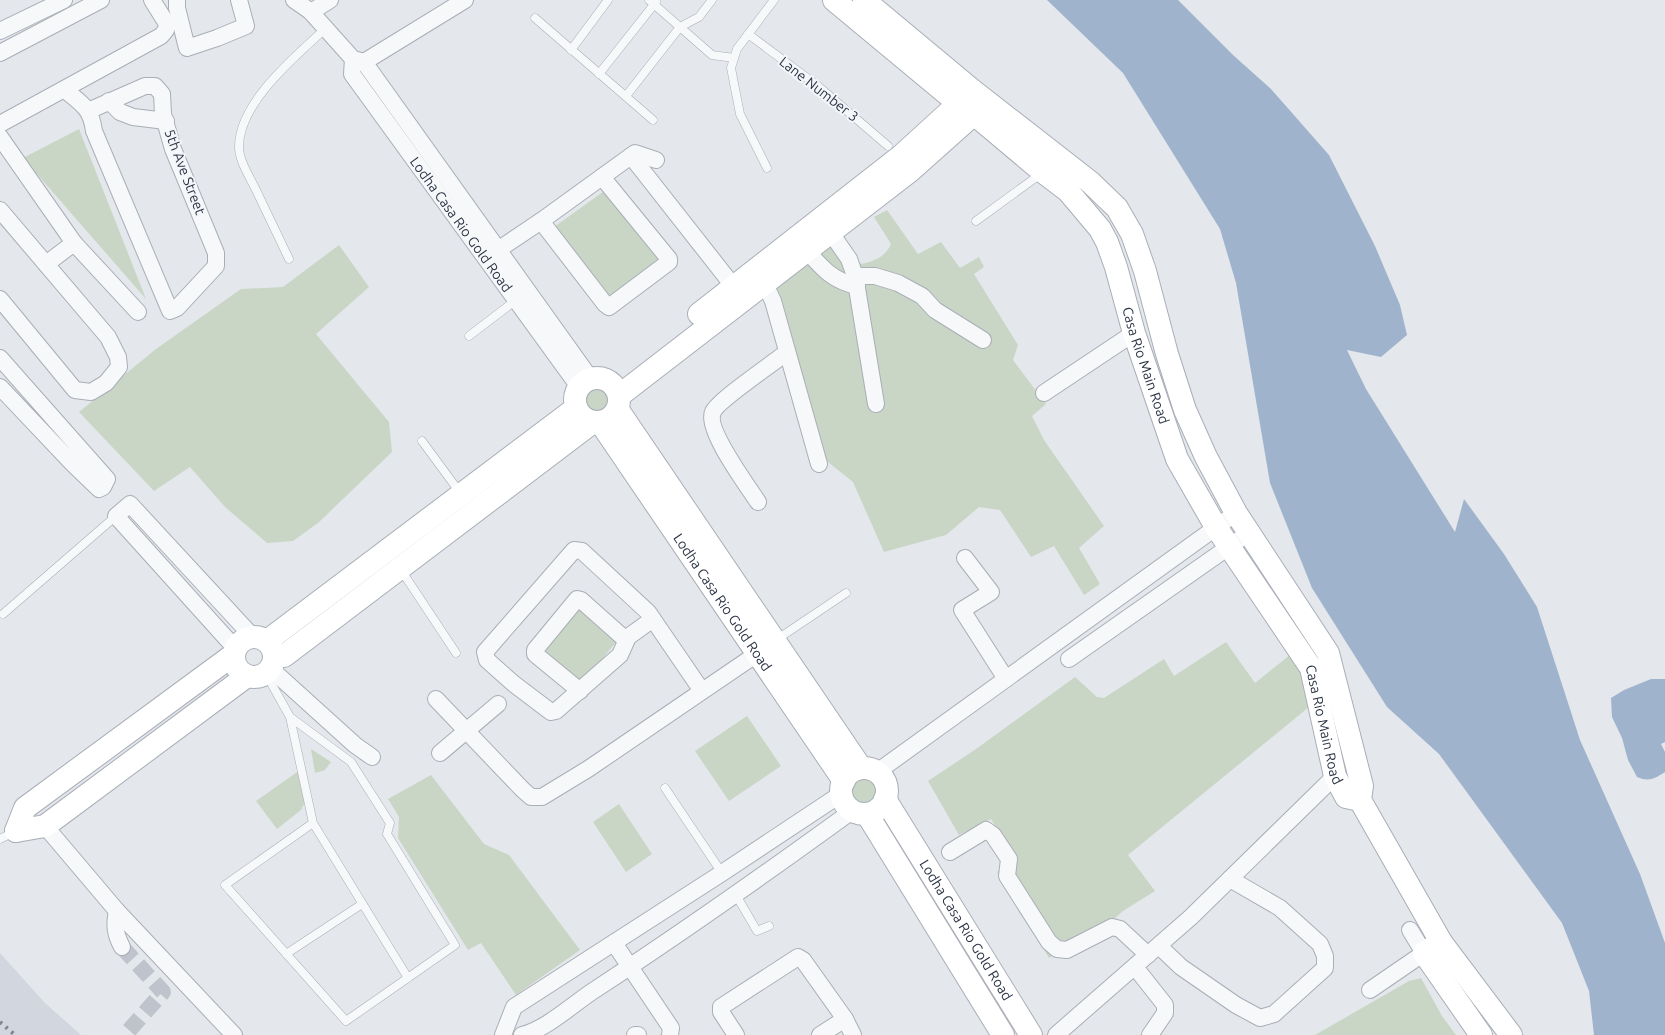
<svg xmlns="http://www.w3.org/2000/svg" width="1665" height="1035" viewBox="0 0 1665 1035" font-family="Ubuntu,sans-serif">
  <rect width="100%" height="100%" fill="#e4e7ec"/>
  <path fill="#d2d6de" d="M0,953L45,1003L81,1035H0Z"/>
  <path fill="#c9d6c5" d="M79,129L146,299L23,158Z
    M607,189L664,266L611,305L554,227Z
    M887,210L918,254L941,242L960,268L979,257L984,267L974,274L1018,345L1013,360L1046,404L1032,416L1044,440L1104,526L1079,548L1100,584L1084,595L1054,546L1031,557L1000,510L979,507L946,535L884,552L853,482L823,458L782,300L774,289L840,238L861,264C875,261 885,257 891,244L874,217Z
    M339,245L369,287L316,334L389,422L392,452L318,523L293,541L267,543L225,507L190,467L154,491L79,412L156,349L241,289L283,287Z
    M585 400a13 13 0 1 1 26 0a13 13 0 1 1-26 0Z
    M578,604L616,642L580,686L537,652Z
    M1226,642L1255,683L1291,654L1302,667L1309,707L1128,855L1155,891L1123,911L1114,919L1099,926L1049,958L997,872L1017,860L991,819L959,835L928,781L976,749L1075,677L1097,697L1104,698L1164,659L1174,676Z
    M747,716L781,766L729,801L695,751Z
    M311,749L331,762L325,770L315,773Z
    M300,770L305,802L301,810L277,829L256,801Z
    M431,775L484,844L509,855L580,950L516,995L481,943L468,950L398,838L399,817L388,799Z
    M851 791a13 13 0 1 1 26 0a13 13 0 1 1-26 0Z
    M619,804L652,854L626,872L593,822Z
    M1421,978L1442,1016L1456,1035H1315L1409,981Z"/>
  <path fill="#9fb4cc" d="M1047,0H1178L1233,55L1271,89L1329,155L1375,246L1400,305L1407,335L1381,357L1347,350L1366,389L1455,532L1464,499L1504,554L1537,607L1580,740L1640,874L1665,943V1035H1594L1589,991L1562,923L1439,754L1387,707L1312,588L1270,483L1236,283L1220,229L1123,73Z
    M1651,679H1665V742L1661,744L1665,752V772C1654,779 1649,782 1637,777L1628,760L1622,738L1612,717L1611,698L1624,690Z"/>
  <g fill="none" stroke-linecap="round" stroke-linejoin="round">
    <path stroke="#bfc3cb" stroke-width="16" stroke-dasharray="16 8" stroke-linecap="butt" d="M122,947L163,992L125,1035"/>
    <defs>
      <path id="lane" d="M649,0L712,55L734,58
        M535,18L653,120
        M748,34L818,86L888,146
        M571,50L608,0
        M599,74L656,2
        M626,96L680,27L699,17L712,0
        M767,168L740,114L731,68L737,49L774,0
        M976,221L1042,173
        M289,259C278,236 267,213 256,190C250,177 239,161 239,147C239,102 296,56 326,28
        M469,336L516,300
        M422,441L461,494
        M401,570L456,653
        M3,614L116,516
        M776,640L846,593
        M266,674L290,717L313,823L408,978
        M290,717L351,762L390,823L387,834L455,945L346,1021L225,885L313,823
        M665,788L722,873
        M0,839L14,832
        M736,895L757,931L769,926
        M286,954L362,904"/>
      <g id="street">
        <path d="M177,0V8L187,48L217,38L246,26L239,0"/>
        <path d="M294,0L310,11L353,59L364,62L590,378"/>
        <path d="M311,12L330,0"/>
        <path d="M0,31L64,0"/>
        <path d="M0,53L101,0"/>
        <path id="s1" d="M353,59L352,74L579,387"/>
        <path d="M364,62L465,0"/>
        <path d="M65,90C82,104 91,108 94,131L170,311L177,308L216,266V253L173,149L163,114L162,94L155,86H145L88,111"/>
        <path d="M109,101L120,112L133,117L166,121"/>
        <path d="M0,124L161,36L166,30L167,24L152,0"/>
        <path d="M0,137L74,243"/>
        <path d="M631,156L734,287"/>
        <path d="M0,210L108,337L118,357L119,367L106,383L91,392L75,390L0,299"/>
        <path d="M541,221L605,304L609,307L669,262V259L602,177"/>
        <path d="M831,233L849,259L855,276L876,404"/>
        <path d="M807,251C823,269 833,281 857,286"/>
        <path d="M489,256L541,221L635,153L656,160"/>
        <path d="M46,264L74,243L138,312"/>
        <path d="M759,276L765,284L773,301L819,464"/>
        <path d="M855,276H875L898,283L922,296L935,310L983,340"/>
        <path d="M0,358L107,479L103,487L99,489L73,464L0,387"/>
        <path d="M1044,393L1134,333"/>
        <path d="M758,502C747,485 705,429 713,412C717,401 775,362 787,352"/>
        <path d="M965,558L991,592L962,610L1006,679"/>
        <path d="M653,619L628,637L620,655L556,711L551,712L514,684L487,660L485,652L574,550L582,551L648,612C666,638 684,665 702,691"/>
        <path d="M235,648L116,516L130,504L252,636"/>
        <path d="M1069,659L1250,532"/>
        <path d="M271,669L355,745L372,757"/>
        <path d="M580,691L535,654V650L577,599L581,600L626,640"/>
        <path d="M436,699L523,790L531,797H542L588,769L767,647"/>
        <path d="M440,753L498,704"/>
        <path d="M877,772L1236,513"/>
        <path d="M45,826L117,911L234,1035"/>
        <path d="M950,852L986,830L993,835L1009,859L1007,876L1049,942L1057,949L1067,950L1112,927L1120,929L1148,955"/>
        <path d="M117,911C114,925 115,934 122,947"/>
        <path d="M614,943L671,1028L670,1035"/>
        <path d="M1159,946L1181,967L1236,1005L1260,1018L1274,1014L1325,968V956L1320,944L1280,908L1230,879"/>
        <path d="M1135,967L1165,1005V1013L1150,1035"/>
        <path d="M1370,990L1424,953L1410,930"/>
        <path d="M503,1035L514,1007L722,873L841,794"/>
        <path d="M522,1035C547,1029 574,1003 596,989C683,932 768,872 852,811"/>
        <path d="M635,1035H638"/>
        <path d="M736,1035L721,1012V1007L798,957L803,960L845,1019L853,1035"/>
        <path d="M820,1035L845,1019"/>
        <path d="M1056,1035L1191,917L1335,776"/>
      </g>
      <g id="secondary">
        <path id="s2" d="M834,0L958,103L974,114L1043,172L1068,191L1100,229L1107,242L1116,267L1134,333L1177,459L1216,527L1311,668L1335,776L1346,797L1360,800"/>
        <path d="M864,0L972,90L1090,182L1117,208L1132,234L1145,271L1167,354L1185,410L1206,457L1236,513L1328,653L1362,786L1360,800L1441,942L1511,1035"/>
        <path d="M699,314L901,156L969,94"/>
        <circle cx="597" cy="400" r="22"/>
        <path d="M620,395L910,171L984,105"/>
        <path d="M618,410L861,768"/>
        <path id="s3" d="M600,422L844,781"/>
        <circle cx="254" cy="657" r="20"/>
        <path d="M267,641L576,408"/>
        <path d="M274,656H284L593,422"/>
        <circle cx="864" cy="791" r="23"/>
        <path id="s4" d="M885,799L1031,1035"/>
        <path d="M867,814L1003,1035"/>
        <path d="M16,831L25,808L233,655"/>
        <path d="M16,831L45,826L247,676"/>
        <path d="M1441,942L1424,953L1481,1035"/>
      </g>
    </defs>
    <use href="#lane" stroke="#a9aeb7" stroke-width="9"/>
    <use href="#street" stroke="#a9aeb7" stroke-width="18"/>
    <use href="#secondary" stroke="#a9aeb7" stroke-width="24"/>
    <use href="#lane" stroke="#f7f8fa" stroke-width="8"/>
    <use href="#street" stroke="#f7f8fa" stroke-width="16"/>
    <use href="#secondary" stroke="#fff" stroke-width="22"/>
    <path stroke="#7d8696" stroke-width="4" stroke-dasharray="2.5 5" stroke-linecap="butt" d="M0,1022L15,1035"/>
  </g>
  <g text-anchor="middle" stroke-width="4" stroke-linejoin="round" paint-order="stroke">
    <g font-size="14" fill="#2b3445" stroke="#f4f6f9">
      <text transform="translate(819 89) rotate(38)" y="5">Lane Number 3</text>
      <text transform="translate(185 172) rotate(69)" y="5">5th Ave Street</text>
      <text dy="5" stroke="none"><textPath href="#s1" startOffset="201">Lodha Casa Rio Gold Road</textPath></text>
      <text dy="5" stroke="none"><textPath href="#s2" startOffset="496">Casa Rio Main Road</textPath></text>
      <text dy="5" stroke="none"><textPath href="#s3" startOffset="218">Lodha Casa Rio Gold Road</textPath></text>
      <text dy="5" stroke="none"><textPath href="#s2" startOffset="901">Casa Rio Main Road</textPath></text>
      <text dy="5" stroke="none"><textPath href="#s4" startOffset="154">Lodha Casa Rio Gold Road</textPath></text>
    </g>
  </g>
</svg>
